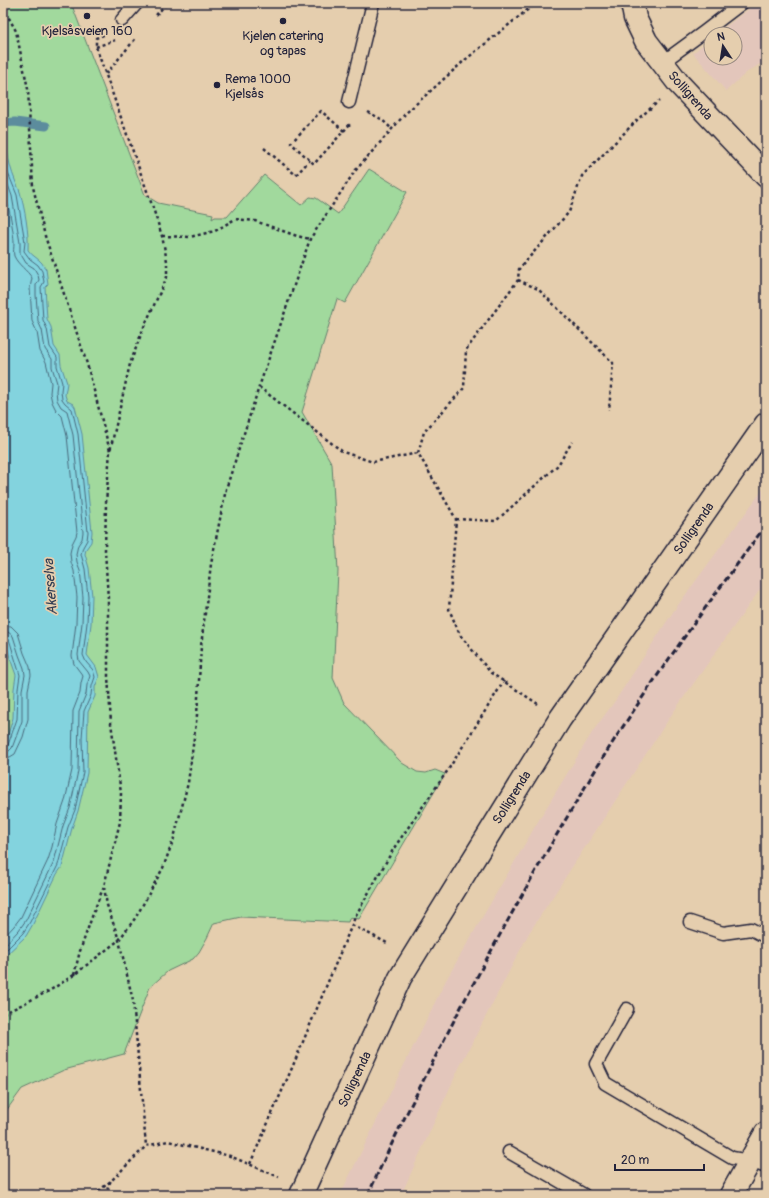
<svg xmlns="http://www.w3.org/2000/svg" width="769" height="1198" viewBox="0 0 769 1198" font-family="Pangolin,sans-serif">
  <rect width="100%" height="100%" fill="#e5ceae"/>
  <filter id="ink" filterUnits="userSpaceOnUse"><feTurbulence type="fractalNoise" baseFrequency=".025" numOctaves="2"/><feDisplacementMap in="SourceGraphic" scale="8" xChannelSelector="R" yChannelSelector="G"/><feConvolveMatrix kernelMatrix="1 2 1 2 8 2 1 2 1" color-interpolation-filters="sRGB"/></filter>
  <g filter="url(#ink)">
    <path fill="#e3c6bb" d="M757,3H766V65L763,62L746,73L726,91L693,53L711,38V58H735V34H716Z
      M766,485V581L672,714L529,933L458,1070L401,1195H340L446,980L537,823L593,731L615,701L673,612Z"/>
    <path fill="#a1d99d" stroke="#627e6c" d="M3,3H71L145,195L158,203L213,214L212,219L215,217H227L264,175L301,205L310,197L316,198L319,200L338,214L369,169L407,192L345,303L337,299L302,412L332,464L338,571L333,678L344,703L402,763L417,772L426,773L435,770L445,774L359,919L350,917L348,922L241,917L214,923L207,938L199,952L193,959L168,971L150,987L124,1054L64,1070L22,1089L3,1115Z"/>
    <path fill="#83d3de" stroke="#5c8c9d" d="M3,115L8,122C4,141 8,163 15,180C16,184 19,188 20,192C25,210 29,232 28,250C32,256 38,258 42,263C43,265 44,267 46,269L48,284L45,287L47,319L51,327L54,346L60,355L61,365L67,383L65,395L67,401L73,404L75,407L82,434L92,532L91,542L86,549L85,554L89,568L92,596L91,624L87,655L96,667L99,677L95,687V696L88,712L87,773L78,811L72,828L62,867L57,874L33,924L26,936L3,958V751L13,718L14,689L16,675L10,658L3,632Z"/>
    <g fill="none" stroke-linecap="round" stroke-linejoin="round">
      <path stroke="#49697c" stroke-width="1" d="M3,147L8,173L17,195L25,242L24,251L30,259L38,265L42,271L44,282L41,287L43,320L47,329L50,347L57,357V366L62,383L61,391L62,399L65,403L72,409L78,434L88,532L87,540L83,547L81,554L85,569L88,596L87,623L83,655L86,662L93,670L95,677L92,686L91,695L84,711L82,738L83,772L75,810L68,827L58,865L30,922L23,933L3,953
        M3,171L12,196L20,243V253L26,263L34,268L38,275L39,280L36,285V295L38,321L42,330L45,349L52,359V367L57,383L56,391L57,400L61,407L67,411L73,435L83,532L82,539L78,545L76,554L77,562L80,570L83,597L82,623L78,655L79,661L88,672L90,676L87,685L86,694L79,711L78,771L70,808L63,826L54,862L26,920L19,930L3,947
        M3,190C8,199 14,233 14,243C14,248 13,251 14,256C18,265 27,270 32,278L30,288L32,321L37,332L40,351L46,362L51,383L50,393L52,402L56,410L62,416L67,436L77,532L76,536L72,544L70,553L71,562L74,571L77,597L76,623L72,656L74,664L83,676L81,683L80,693L73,711L72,770L65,801L57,824L52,847L48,860L21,917L14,926L3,938
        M3,625L11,626L18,633L24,653L30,667L31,675L28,690V719L23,737L15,754L10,757L3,758
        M3,631L8,632L13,636L19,655L24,668L25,675L22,690V721L12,748L8,752H3
        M3,636H6L9,639L20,675L18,689L17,719L8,745L6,747H3"/>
      <path stroke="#5c8c9d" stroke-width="9" d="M3,123L15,122L46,126"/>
      <defs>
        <path id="service" d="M122,20L137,3
          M663,62L704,32L742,3
          M349,102L373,3
          M690,922L723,933L751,929L766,937
          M627,1009L596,1064L605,1083L732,1158L750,1161L766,1167
          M509,1152L584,1195"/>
        <path id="minor" d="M632,3L635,18L646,41L679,84L766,176
          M301,1195L400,978L560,719L766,424
          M731,1195L766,1133"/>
      </defs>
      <use href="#service" stroke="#22223b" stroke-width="15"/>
      <use href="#minor" stroke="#22223b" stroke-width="25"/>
      <path stroke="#22223b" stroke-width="2.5" stroke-dasharray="3 3" stroke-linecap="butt" d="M3,7L16,31L28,89L33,187L45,236L87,364L110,451
        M156,15L167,3
        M96,47L115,40
        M106,74L136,38
        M368,112L381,119L392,129
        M344,131L321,111L291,143L314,164L351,123
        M264,148L296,175L310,160
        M162,236L190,237L215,231L235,219L255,221L297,236L310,239
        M518,280L538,289L613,363L609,410
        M259,387L343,452L373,462L418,453
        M456,519L496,521L558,465L572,442
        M538,704L491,673L460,635L449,609L456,519L418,453L424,432L464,388L466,350L518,280L519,269L569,212L582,176L638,119L659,101
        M104,887L107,905L119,940L133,1001L146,1146
        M352,925L389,944
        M74,975L80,951L94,911L104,886L120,822L121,793L111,723L108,676V599L105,550L106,503L110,451L130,364L143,329L167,277V261L162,236L153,208L96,47V38L106,34
        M3,1014L49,991L74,975L119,940L136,917L163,868L174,838L188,783L197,715L201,646L211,564L226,489L259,387L310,239L355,171L392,129L406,113L465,60L536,3
        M250,1164L292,1068L356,915L394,848L448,770L504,681
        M94,1195L112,1180L146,1146L168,1141L230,1156L279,1177
        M105,1195L111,1180"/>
      <use href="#service" stroke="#e5ceae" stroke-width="12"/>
      <use href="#minor" stroke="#e5ceae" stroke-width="22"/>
      <path stroke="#22223b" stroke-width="3" stroke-dasharray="6 3" stroke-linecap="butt" d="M368,1195C392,1141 419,1089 446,1036C495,941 548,847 604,756C654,677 710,601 766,525"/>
    </g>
  </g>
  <g fill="#22223b" stroke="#e5ceae" stroke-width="1.5">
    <circle cx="87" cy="16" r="4"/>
    <circle cx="283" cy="21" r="4"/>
    <circle cx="217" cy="85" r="4"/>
  </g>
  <g text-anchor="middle" stroke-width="3.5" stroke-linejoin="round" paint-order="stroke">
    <g font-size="13" fill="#22223b" stroke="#e5ceae">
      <text x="87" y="35">Kjelsåsveien 160</text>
      <text x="283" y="40">Kjelen catering<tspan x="283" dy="15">og tapas</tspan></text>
      <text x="225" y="83" text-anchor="start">Rema 1000<tspan x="225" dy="15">Kjelsås</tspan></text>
    </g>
    <g font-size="13" fill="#22223b" stroke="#e5ceae">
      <text transform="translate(691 95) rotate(49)" y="5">Solligrenda</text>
      <text transform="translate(693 528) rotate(-55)" y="5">Solligrenda</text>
      <text transform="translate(511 797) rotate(-58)" y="5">Solligrenda</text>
      <text transform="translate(354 1079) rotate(-65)" y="5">Solligrenda</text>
    </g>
    <g font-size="14" font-style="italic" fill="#313d53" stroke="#e5ceae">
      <text transform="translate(50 587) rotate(-94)" y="5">Akerselva</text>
    </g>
  </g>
  <rect width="769" height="1198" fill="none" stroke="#e5ceae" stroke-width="16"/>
  <rect x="8" y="8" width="753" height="1182" fill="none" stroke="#22223b" stroke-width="1.5" filter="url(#ink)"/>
  <g transform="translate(723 46) rotate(348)"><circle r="19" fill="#e5ceae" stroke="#978980"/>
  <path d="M0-3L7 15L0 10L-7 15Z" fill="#22223b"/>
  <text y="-6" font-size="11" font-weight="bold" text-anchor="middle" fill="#22223b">N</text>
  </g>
  <path d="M615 1164v6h89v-6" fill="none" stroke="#22223b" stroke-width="2"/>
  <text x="621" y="1164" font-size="12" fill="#22223b" stroke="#e5ceae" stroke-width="3" paint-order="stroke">20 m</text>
</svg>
